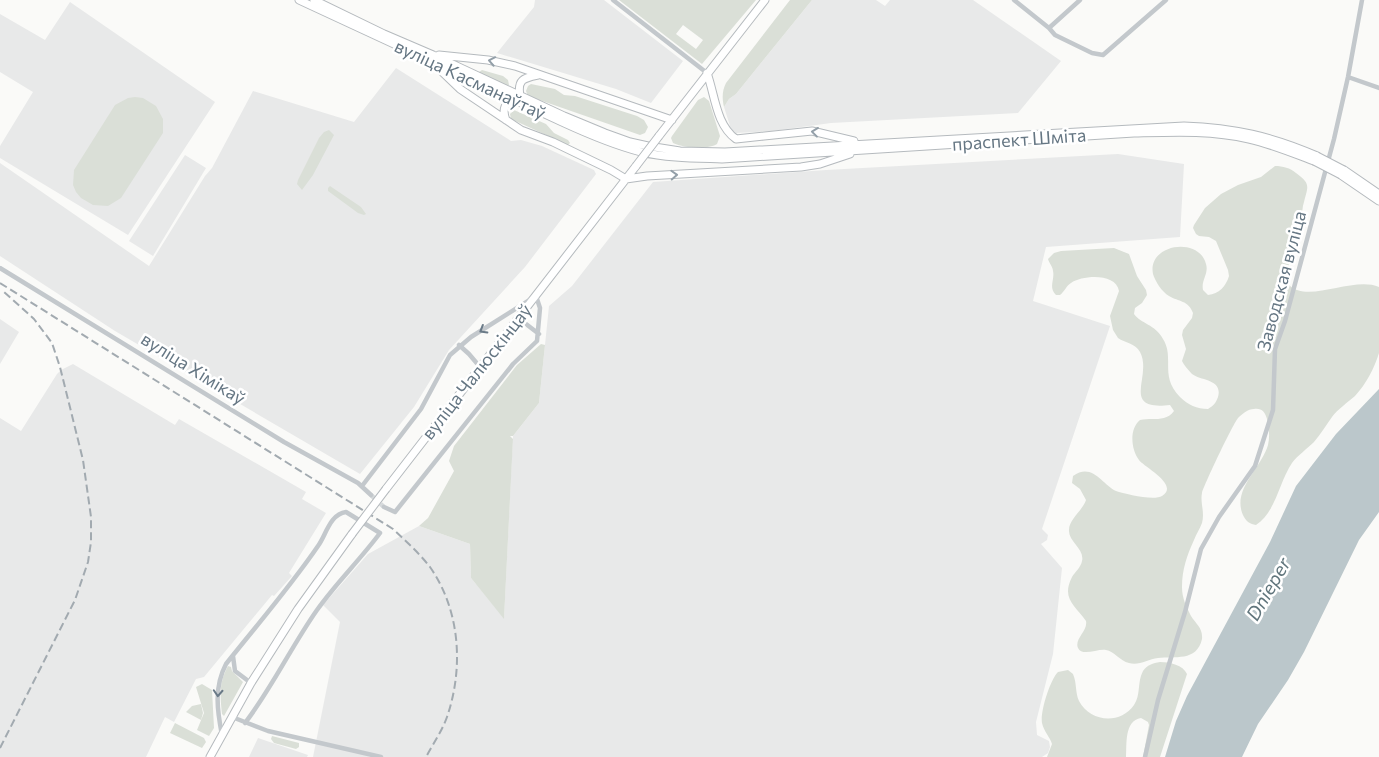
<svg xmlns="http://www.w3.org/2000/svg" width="1379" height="757" viewBox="0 0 1379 757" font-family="Commissioner,sans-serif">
  <rect width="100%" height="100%" fill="#fafaf8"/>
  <path fill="#e8e9e9" d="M535,0H604L683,61L651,103L616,89L497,53L534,7Z
    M812,0H876L885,6L890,0H973L1061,61L1018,113L831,123L772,131L736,133L731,129L724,107L729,99L736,94Z
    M70,2L215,102L128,235L0,158V146L33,92L0,72V14L45,40Z
    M396,68L511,141L521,140L542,146L594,170L596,174L525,267L449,350L414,407L360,474L115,331L0,256V163L149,266L205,176L212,168L253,91L354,122Z
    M1118,154L1184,164L1180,237L1046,247L1033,301L1110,326L1042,529L1048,535L1047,540L1041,544L1062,568L1053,654L1036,722L1037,735L1049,741L1050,747L1048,753L1042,757H313L340,622L323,605L368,554L419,526L470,544L471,578L504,618L513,436L539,403L549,306L572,286L653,182L826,170Z
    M185,155L206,168L153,256L129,241Z
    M0,319L19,332L0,364Z
    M73,364L175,425L179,419L306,492L302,499L326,513L289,573L292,576L274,596L272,595L204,677L196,679L174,722L165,717L146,757H0V418L21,431L57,374L61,370Z
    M258,738L308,755L307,757H249Z"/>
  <path fill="#dadfd7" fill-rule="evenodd" d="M619,0H756L702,64ZM683,25L703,40L696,49L676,34Z
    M790,0H812L736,94L729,99L724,107C722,98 722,91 726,83Z
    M482,70L503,76L508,80L509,85L507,86L480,75L479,72Z
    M531,84L555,89L564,95L575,96L637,116L644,120L648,127L645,133L640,135L528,96L526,91L528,86Z
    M135,97L143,98L156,106L163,119V133L121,198L108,206L93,205L81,198L76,192L73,185L74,170L115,105L128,98Z
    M704,97L709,101L720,136L717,144C707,150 684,148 673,143L671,138L672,136L698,100Z
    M514,110L546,124L554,133L568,140L570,143L568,145L511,119L510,114Z
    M329,130L334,135L313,175L302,190L297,184L298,180L319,138L324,132Z
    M1275,166C1283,166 1290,168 1296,173C1311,184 1308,186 1304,202C1302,207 1303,212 1301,217C1300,222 1297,227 1295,232C1293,238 1299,244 1296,250C1293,261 1279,275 1289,285C1308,304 1353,276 1379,287V353C1374,369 1366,384 1355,396C1347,403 1338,409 1332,417C1326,425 1321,434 1314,442C1307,449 1298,455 1292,463C1279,482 1276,512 1256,525C1250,524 1247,522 1244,517C1230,491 1261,469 1268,445C1270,436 1269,428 1267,419C1265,412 1262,408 1254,409C1248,409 1242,414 1238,418C1232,426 1205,483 1202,493C1200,503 1205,512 1202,523C1200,529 1196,534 1194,540C1187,555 1182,570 1182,587C1182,598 1186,606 1191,616C1196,624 1203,628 1202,639C1197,662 1174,656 1158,658C1148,659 1139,666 1129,663C1120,661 1114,651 1106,650C1099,648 1082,657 1078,648C1074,639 1088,631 1086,621C1075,605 1061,599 1072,577C1075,572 1081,567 1082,561C1085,549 1068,541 1069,530C1069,519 1083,510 1086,500L1080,489L1072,483L1073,476C1092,462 1102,484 1116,491C1125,494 1154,501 1162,496C1180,485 1144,467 1139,460C1131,449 1129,429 1140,420C1152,417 1165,423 1174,411L1170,405C1119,411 1153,376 1140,352C1135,343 1125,343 1118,338L1113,330L1110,316L1119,291C1116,273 1083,275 1071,283C1066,286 1065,291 1060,295H1056C1048,287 1055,280 1053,271C1053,267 1049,263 1048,259L1054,253L1061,251L1114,248L1129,254L1137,276L1146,290L1147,295L1142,303L1135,308L1134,314C1141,324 1155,324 1163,339C1175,358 1159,376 1180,397C1188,405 1197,409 1208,409C1213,406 1216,403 1218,397C1223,379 1201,381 1192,374C1188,370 1184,365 1182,361L1186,349L1182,335L1183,330L1192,318L1193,313C1188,300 1179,302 1169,296C1162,292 1155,281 1153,274C1147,244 1199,236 1206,264C1209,274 1201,280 1203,290L1208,295C1219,294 1226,286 1229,276L1228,270L1216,241L1209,237L1199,236L1196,234L1193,228L1194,225L1205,208L1221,194L1238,185L1261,177Z
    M330,186L361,207L366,214L364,215L358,213L328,191V188Z
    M541,344L545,345L539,403L513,436H510L513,439L504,619L471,578L470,544L419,526L428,518L454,471L449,461L454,446L517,365Z
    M1160,662C1170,662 1183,665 1187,674L1160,757H1143L1149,725L1148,722L1141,718C1124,721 1127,744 1126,757H1047L1052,744C1050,737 1044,732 1042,723C1040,712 1050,680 1058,672L1068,670L1073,674C1077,683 1075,692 1079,701C1090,722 1120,725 1134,705C1141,695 1137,682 1143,671C1147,665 1153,663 1160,662Z
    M228,666L231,667L232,671L243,682L224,716L222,714C220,696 219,682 228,666Z
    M202,684L212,690L214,728L209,736L197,730L204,713L196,687Z
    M201,704L203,713L201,720L186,712L192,706Z
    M175,723L204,738L206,742L202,748L170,733Z
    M272,736L299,743V747L296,749L274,743L271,739Z"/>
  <path fill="#bbc7cb" d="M1379,389V512L1359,540L1304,652L1288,680L1258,724L1242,757H1165L1176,721L1187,696L1270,542L1296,486L1336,434Z"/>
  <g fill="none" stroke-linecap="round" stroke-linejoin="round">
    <path stroke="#d5d9db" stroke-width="4.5" stroke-dasharray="4.5 2" stroke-linecap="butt" d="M371,495L384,507"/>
    <defs>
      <path id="primary" d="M299,0L562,122C588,134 614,145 641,152C668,158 695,158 722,159L1134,133C1172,132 1211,130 1249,139C1271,144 1293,153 1314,161
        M314,0L384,34L433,55L564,116L605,133L630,142L648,146L680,151L725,152L1184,126C1234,128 1271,136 1317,156
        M439,55L488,60L515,66L672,120
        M436,66L460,89L521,130L553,142L611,170L626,179L647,176L801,167L820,164L850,154
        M707,73C715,95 716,125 736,139L812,131L854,141
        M520,96C517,79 524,78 538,75
        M506,120C502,110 504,101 516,101
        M659,136L765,0
        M1344,170L1379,194
        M1341,175L1379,201
        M386,489L636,166
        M210,757L251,683L298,609L352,534"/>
    </defs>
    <use href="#primary" stroke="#b5babe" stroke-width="9"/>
    <path stroke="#c3c8cc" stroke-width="4.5" d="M613,0L707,73
      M1014,0L1049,28L1055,35L1092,53L1103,55L1166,0
      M1049,28L1080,0
      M1348,77L1379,88
      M0,268L284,442L358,483L371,495
      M514,324H526L539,334
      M459,345L469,354L480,367
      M362,486L421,409L450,355L471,337L536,296L540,308L537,341L513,364L395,512L384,507
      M233,656L235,671L251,683
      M232,717L268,731L381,757
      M222,735C217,710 214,687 226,664C257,625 290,587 318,546C326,535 330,514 346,512L380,533C360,560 336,583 317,610C291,647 272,688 245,723
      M1145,757L1158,700L1185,612L1201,549L1219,517L1255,466L1273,410L1275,349L1285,321L1334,139L1348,77L1362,0"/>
    <use href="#primary" stroke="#fff" stroke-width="7"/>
    <path stroke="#a2aab0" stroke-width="2" stroke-dasharray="8 4" stroke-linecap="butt" d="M0,283L393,529C406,541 419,553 430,567C460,610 464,667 447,717C442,731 433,744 426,757
      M0,748L75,600L88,562L91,542V517L83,460L60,367L52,343L34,319L3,291"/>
    <defs>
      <path id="primary-bridge" d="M1317,156L1344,170
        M1314,161L1341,175
        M636,166L659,136
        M352,534L386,489"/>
    </defs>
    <use href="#primary-bridge" stroke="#b5babe" stroke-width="9" stroke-linecap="butt"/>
    <use href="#primary-bridge" stroke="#fff" stroke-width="7"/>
  </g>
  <defs><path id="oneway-chevron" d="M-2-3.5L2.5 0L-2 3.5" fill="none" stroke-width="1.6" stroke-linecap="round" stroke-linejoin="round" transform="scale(1.25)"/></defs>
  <g stroke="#939fa8">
    <use href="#oneway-chevron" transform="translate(492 61) rotate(-169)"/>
    <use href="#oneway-chevron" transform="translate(815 132) rotate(-173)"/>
    <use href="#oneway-chevron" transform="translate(674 175) rotate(-3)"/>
  </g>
  <g stroke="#6a7a87">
    <use href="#oneway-chevron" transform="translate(483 330) rotate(149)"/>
    <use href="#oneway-chevron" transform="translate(218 693) rotate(93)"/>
  </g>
  <g text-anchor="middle" stroke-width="5" stroke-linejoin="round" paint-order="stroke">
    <g font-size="18" fill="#657683" stroke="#fff">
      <text transform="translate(470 80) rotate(25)" y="6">вуліца Касманаўтаў</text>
      <text transform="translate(1019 140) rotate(-4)" y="6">праспект Шміта</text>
      <text transform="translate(1282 281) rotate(-75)" y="6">Заводская вуліца</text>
      <text transform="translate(193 369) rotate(32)" y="6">вуліца Хімікаў</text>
      <text transform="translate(477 372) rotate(-52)" y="6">вуліца Чалюскінцаў</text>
    </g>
    <g font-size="19" font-style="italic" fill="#60757c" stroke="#fff">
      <text transform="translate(1268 589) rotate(-60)" y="7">Dnieper</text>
    </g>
  </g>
</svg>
